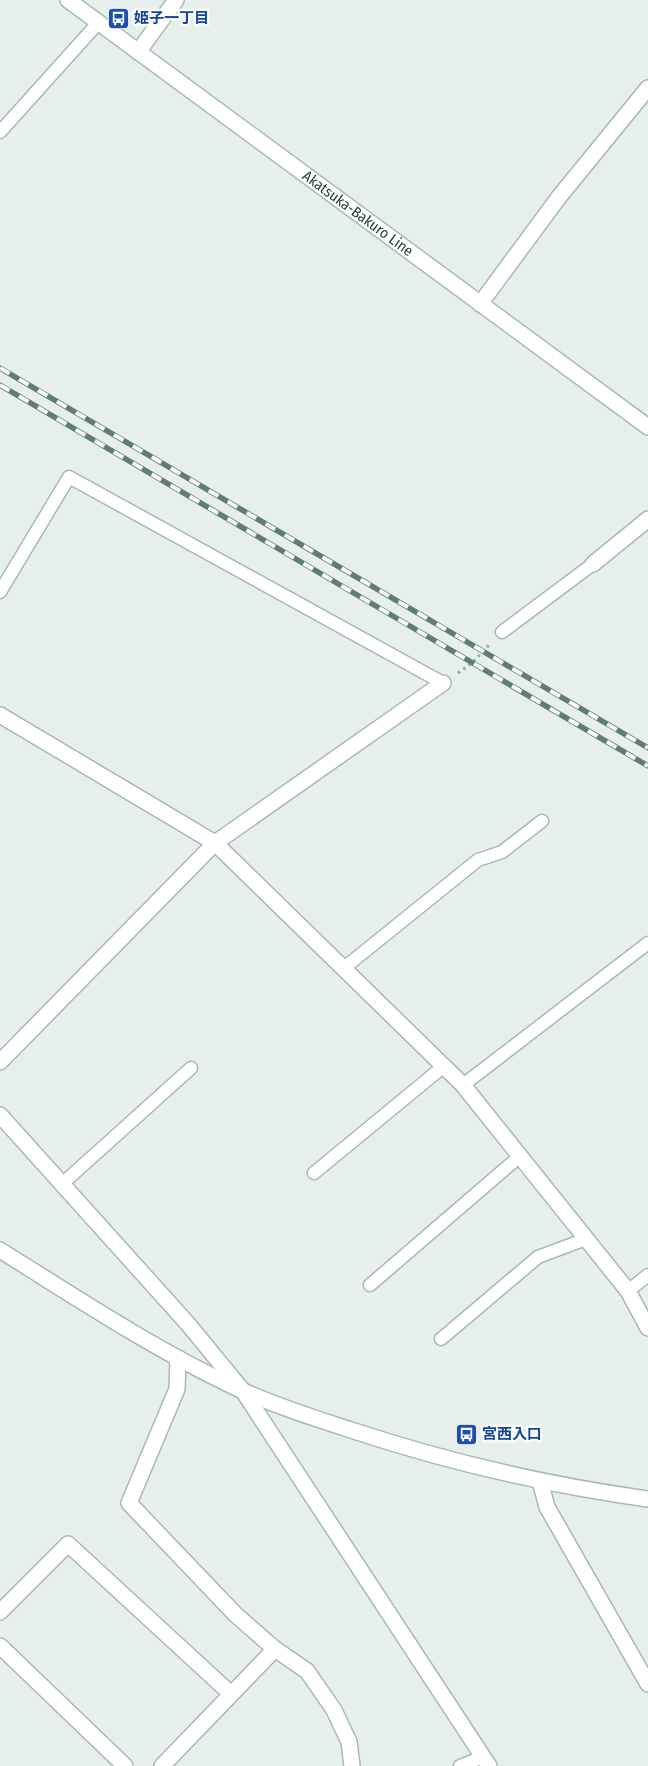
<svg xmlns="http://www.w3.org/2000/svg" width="648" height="1766" viewBox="0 0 648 1766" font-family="'Fira Sans Condensed','Noto Sans JP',sans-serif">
  <rect width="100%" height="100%" fill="#e6efeb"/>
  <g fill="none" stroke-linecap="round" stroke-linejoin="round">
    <defs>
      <path id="lane" d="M0,132L99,22
        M0,592L69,477L443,683
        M502,632L593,564
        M344,968L478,860L502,852L542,821
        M463,1085L648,943
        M314,1173L444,1066
        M62,1184L191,1068
        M370,1285L520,1156
        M628,1291L648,1275
        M441,1339L538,1257L586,1239
        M460,1766L483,1757"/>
      <path id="street" d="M138,52L176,0
        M480,304L559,197L648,88
        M593,564L648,519
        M0,715L215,843L463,1085L628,1291L648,1328
        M0,1062L215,843L443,683
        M178,1358L177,1389L129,1503L236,1615L275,1649L307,1671L334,1710L349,1742L352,1766
        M540,1481L547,1507L648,1684
        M0,1612L68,1544L231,1694
        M0,1646L125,1766
        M162,1766L275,1649"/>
      <g id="secondary">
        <path id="s1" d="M68,0L648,427"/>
        <path d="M0,1115L188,1324L243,1391L489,1766"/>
        <path d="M0,1250C78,1299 157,1351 241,1390C276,1406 314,1418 351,1430C448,1462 546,1485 648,1499"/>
      </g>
    </defs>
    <use href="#lane" stroke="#a8b8b2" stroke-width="15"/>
    <use href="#street" stroke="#a8b8b2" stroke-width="18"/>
    <use href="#secondary" stroke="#a4bbb3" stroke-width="18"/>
    <path stroke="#86b3a5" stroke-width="3" stroke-dasharray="2.5 4" stroke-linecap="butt" d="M458,673L472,663L489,645"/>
    <use href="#lane" stroke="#fff" stroke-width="12"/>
    <use href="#street" stroke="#fff" stroke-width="15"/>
    <use href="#secondary" stroke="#fff" stroke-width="15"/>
    <defs>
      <path id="rail" d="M0,368L648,748
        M0,385L648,766"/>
    </defs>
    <use href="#rail" stroke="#5f7d75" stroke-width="5.5"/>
    <use href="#rail" stroke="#f7fbf9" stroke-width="4" stroke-dasharray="11" stroke-linecap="butt"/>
  </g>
  <defs>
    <symbol id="bus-square" viewBox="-11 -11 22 22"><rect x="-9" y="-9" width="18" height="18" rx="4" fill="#1a4fb4" stroke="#f7fbf9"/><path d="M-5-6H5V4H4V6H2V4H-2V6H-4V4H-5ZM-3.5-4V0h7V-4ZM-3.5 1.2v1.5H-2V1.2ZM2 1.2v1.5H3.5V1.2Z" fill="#fff"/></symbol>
  </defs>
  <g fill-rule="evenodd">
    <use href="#bus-square" x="106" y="6" width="25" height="25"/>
    <use href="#bus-square" x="454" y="1422" width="25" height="25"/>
  </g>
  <g text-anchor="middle" stroke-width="5" stroke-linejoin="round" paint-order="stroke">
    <g font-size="15" font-weight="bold" fill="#164399" stroke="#f7fbf9" text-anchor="start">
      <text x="134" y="23">姫子一丁目</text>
      <text x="482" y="1439">宮西入口</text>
    </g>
    <g font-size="15" fill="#24423a" stroke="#f7fbf9">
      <text dy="5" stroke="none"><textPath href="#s1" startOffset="360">Akatsuka-Bakuro Line</textPath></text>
    </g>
  </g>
</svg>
